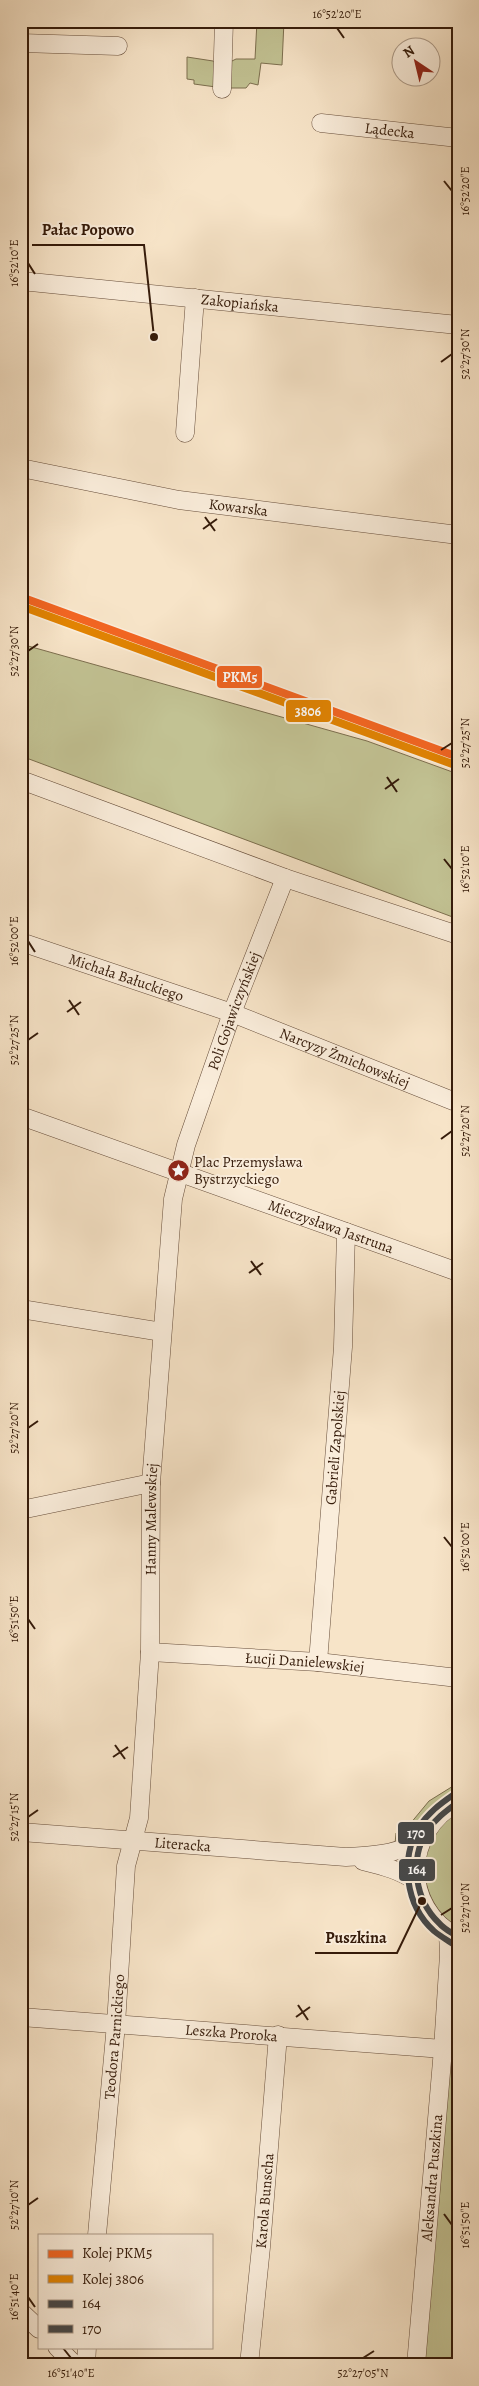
<svg xmlns="http://www.w3.org/2000/svg" width="479" height="2386" viewBox="0 0 479 2386" font-family="Alegreya,serif">
  <rect width="100%" height="100%" fill="#f7e4c8"/>
  <filter id="stains"><feTurbulence type="fractalNoise" baseFrequency=".004" numOctaves="4"/><feColorMatrix values="0 0 0 0 .2 0 0 0 0 .09 0 0 0 0 .02 0 0 0 .5 -.17"/></filter>
  <radialGradient id="worn" r=".72"><stop offset=".6" stop-color="#630" stop-opacity="0"/><stop offset="1" stop-color="#630" stop-opacity=".3"/></radialGradient>
  <path fill="#c2c293" stroke="#7c6e4e" d="M257,21H284L282,65L261,63L258,85L250,83L246,88H227L230,62L236,59H255Z
    M187,57L213,61L216,64V87L194,84V80L187,79Z
    M21,644L367,741L458,774V919L21,756Z
    M458,1783L455,1793L437,1807L415,1835L395,1844L396,1833L405,1830L429,1801Z
    M458,1810V1929C415,1898 412,1841 458,1810Z
    M455,1962L458,1963V2038L452,2037Z
    M450,2061L458,2062V2365H424Z"/>
  <g fill="none" stroke-linecap="round" stroke-linejoin="round">
    <defs>
      <g id="minor">
        <path d="M21,43L118,46"/>
        <path d="M222,89L224,21"/>
        <path id="s1" d="M321,123L458,138"/>
        <path id="s2" d="M21,281L458,325"/>
        <path d="M185,433L195,298"/>
        <path id="s3" d="M21,468L179,500L458,535"/>
        <path d="M21,780L285,878L458,935"/>
        <path id="s4" d="M21,942L232,1013L458,1103"/>
        <path id="s5" d="M21,1116L458,1272"/>
        <path d="M21,1309L162,1332"/>
        <path d="M21,1510L151,1483"/>
        <path id="s6" d="M150,1652L318,1662L458,1678"/>
        <path id="s7" d="M318,1662L343,1347L346,1232"/>
        <path id="s8" d="M21,1832L346,1857C377,1855 396,1856 423,1837"/>
        <path d="M363,1861C383,1866 400,1870 417,1882"/>
        <path d="M457,1937C401,1907 403,1832 458,1802"/>
        <path id="s9" d="M21,2017L443,2049"/>
        <path id="s10" d="M97,2235L116,2024L126,1866L139,1818L150,1652L151,1483L173,1199L186,1145L232,1013L285,878"/>
        <path d="M21,2312L39,2329"/>
        <path d="M57,2347L75,2365"/>
        <path d="M86,2365L87,2347"/>
        <path id="s11" d="M249,2365L261,2247L278,2035"/>
        <path id="s12" d="M416,2365L443,2049L449,1954L448,1932"/>
      </g>
    </defs>
    <use href="#minor" stroke="#664d3a" stroke-width="19"/>
    <use href="#minor" stroke="#faeddb" stroke-width="18"/>
    <defs>
      <path id="bus-1" d="M458,1802C446,1811 435,1819 427,1831C409,1860 415,1900 439,1923C444,1929 452,1933 458,1937"/>
      <path id="bus-2" d="M453,1795C440,1804 428,1813 419,1827C400,1859 405,1905 434,1931C440,1936 447,1940 453,1944"/>
    </defs>
    <use href="#bus-1" stroke="#faeddb" stroke-width="10"/>
    <use href="#bus-2" stroke="#faeddb" stroke-width="10"/>
    <use href="#bus-1" stroke="#45484a" stroke-width="6"/>
    <use href="#bus-2" stroke="#45484a" stroke-width="6"/>
    <defs>
      <path id="rail-1" d="M21,597L458,757"/>
      <path id="rail-2" d="M21,606L455,765"/>
    </defs>
    <use href="#rail-1" stroke="#faeddb" stroke-width="11"/>
    <use href="#rail-2" stroke="#faeddb" stroke-width="11"/>
    <use href="#rail-1" stroke="#f26522" stroke-width="8"/>
    <use href="#rail-2" stroke="#e18302" stroke-width="8"/>
  </g>
  <path fill="none" stroke="#351b0a" stroke-width="2" d="M337,28L344,38M444,181L452,191M28,263L35,274M441,362L452,354M205,517L215,531M203,529L217,519M28,651L38,644M441,750L452,743M387,777L397,792M385,789L399,779M444,859L452,869M28,941L35,952M69,1000L79,1015M67,1012L81,1002M28,1040L38,1033M441,1139L452,1131M251,1261L261,1275M249,1273L263,1263M28,1428L38,1421M444,1537L452,1547M28,1619L35,1629M115,1745L125,1759M113,1757L128,1747M28,1817L38,1810M441,1915L452,1908M298,2005L308,2020M296,2017L310,2007M28,2205L38,2198M444,2214L452,2225M28,2297L35,2307M63,2348L71,2358M363,2358L374,2351"/>
  <defs>
    <symbol id="sight-disc" viewBox="-11 -11 22 22"><circle r="9.5" fill="#8f2418" stroke="#faeddb"/><path d="M0-6L1.8-2.2L6-1.7L2.9 1.2L3.7 5.4L0 3.3L-3.7 5.4L-2.9 1.2L-6-1.7L-1.8-2.2Z" fill="#fff"/></symbol>
  </defs>
  <g fill-rule="evenodd">
    <use href="#sight-disc" x="166" y="1158" width="25" height="25"/>
  </g>
  <g text-anchor="middle" stroke-width="4" stroke-linejoin="round" paint-order="stroke">
    <g font-size="15" fill="#351b0a" stroke="#faeddb">
      <text dy="5" stroke="none"><textPath href="#s1" startOffset="69">Lądecka</textPath></text>
      <text dy="5" stroke="none"><textPath href="#s2" startOffset="220">Zakopiańska</textPath></text>
      <text dy="5" stroke="none"><textPath href="#s3" startOffset="221">Kowarska</textPath></text>
      <text dy="5" stroke="none"><textPath href="#s4" startOffset="111">Michała Bałuckiego</textPath></text>
      <text dy="5" stroke="none"><textPath href="#s10" startOffset="1238">Poli Gojawiczyńskiej</textPath></text>
      <text dy="5" stroke="none"><textPath href="#s4" startOffset="344">Narcyzy Żmichowskiej</textPath></text>
      <text dy="5" stroke="none"><textPath href="#s5" startOffset="329">Mieczysława Jastruna</textPath></text>
      <text dy="5" stroke="none"><textPath href="#s7" startOffset="215">Gabrieli Zapolskiej</textPath></text>
      <text dy="5" stroke="none"><textPath href="#s10" startOffset="719">Hanny Malewskiej</textPath></text>
      <text dy="5" stroke="none"><textPath href="#s6" startOffset="155">Łucji Danielewskiej</textPath></text>
      <text dy="5" stroke="none"><textPath href="#s8" startOffset="162">Literacka</textPath></text>
      <text dy="5" stroke="none"><textPath href="#s9" startOffset="211">Leszka Proroka</textPath></text>
      <text dy="5" stroke="none"><textPath href="#s10" startOffset="199">Teodora Parnickiego</textPath></text>
      <text dy="5" stroke="none"><textPath href="#s12" startOffset="188">Aleksandra Puszkina</textPath></text>
      <text dy="5" stroke="none"><textPath href="#s11" startOffset="165">Karola Bunscha</textPath></text>
    </g>
    <g font-size="15" fill="#351b0a" stroke="#faeddb" text-anchor="start">
      <text x="194" y="1167">Plac Przemysława<tspan x="194" dy="17">Bystrzyckiego</tspan></text>
    </g>
  </g>
  <path fill="none" stroke="#351b0a" stroke-width="2" d="M154 337L144 245H32M422 1901L397 1953H315"/>
  <g fill="#351b0a" stroke="#faeddb" stroke-width="2">
    <circle cx="154" cy="337" r="5"/>
    <circle cx="422" cy="1901" r="5"/>
  </g>
  <g font-size="16" text-anchor="middle" font-weight="bold" fill="#351b0a" stroke="#faeddb" stroke-width="4" stroke-linejoin="round" paint-order="stroke">
    <text x="88" y="235">Pałac Popowo</text>
    <text x="356" y="1943">Puszkina</text>
  </g>
  <g stroke="#faeddb" stroke-width="2">
    <rect x="216" y="665" width="47" height="24" rx="5" fill="#f26522"/>
    <rect x="285" y="699" width="47" height="24" rx="5" fill="#e18302"/>
    <rect x="397" y="1821" width="38" height="24" rx="5" fill="#45484a"/>
    <rect x="398" y="1858" width="38" height="24" rx="5" fill="#45484a"/>
  </g>
  <g font-size="14" text-anchor="middle" font-weight="bold" fill="#fff">
    <text x="240" y="682">PKM5</text>
    <text x="308" y="716">3806</text>
    <text x="416" y="1838">170</text>
    <text x="417" y="1874">164</text>
  </g>
  <rect width="479" height="2386" fill="none" stroke="#f7e4c8" stroke-width="55"/>
  <rect x="38" y="2234" width="175" height="115" fill="#faeddb" stroke="#ab9987"/>
  <rect x="48" y="2250" width="25" height="8" fill="#f26522" stroke="#ab9987"/>
  <text x="82" y="2258" font-size="15" fill="#351b0a">Kolej PKM5</text>
  <rect x="48" y="2275" width="25" height="8" fill="#e18302" stroke="#ab9987"/>
  <text x="82" y="2284" font-size="15" fill="#351b0a">Kolej 3806</text>
  <rect x="48" y="2300" width="25" height="8" fill="#45484a" stroke="#ab9987"/>
  <text x="82" y="2308" font-size="15" fill="#351b0a">164</text>
  <rect x="48" y="2325" width="25" height="8" fill="#45484a" stroke="#ab9987"/>
  <text x="82" y="2334" font-size="15" fill="#351b0a">170</text>
  <g transform="translate(416 62) rotate(325)"><circle r="24" fill="#faeddb" stroke="#ab9987"/>
  <path d="M0-4L9 19L0 12L-9 19Z" fill="#8f2418"/>
  <text y="-8" font-size="14" font-weight="bold" text-anchor="middle" fill="#351b0a">N</text>
  </g>
  <rect x="28" y="28" width="424" height="2330" fill="none" stroke="#351b0a" stroke-width="2"/>
  <g font-size="12" text-anchor="middle" fill="#351b0a">
    <text x="337" y="18">16°52'20"E</text>
    <text transform="translate(465 191) rotate(-90)" y="4">16°52'20"E</text>
    <text transform="translate(14 263) rotate(-90)" y="4">16°52'10"E</text>
    <text transform="translate(465 354) rotate(-90)" y="4">52°27'30"N</text>
    <text transform="translate(14 651) rotate(-90)" y="4">52°27'30"N</text>
    <text transform="translate(465 743) rotate(-90)" y="4">52°27'25"N</text>
    <text transform="translate(465 869) rotate(-90)" y="4">16°52'10"E</text>
    <text transform="translate(14 941) rotate(-90)" y="4">16°52'00"E</text>
    <text transform="translate(14 1040) rotate(-90)" y="4">52°27'25"N</text>
    <text transform="translate(465 1131) rotate(-90)" y="4">52°27'20"N</text>
    <text transform="translate(14 1428) rotate(-90)" y="4">52°27'20"N</text>
    <text transform="translate(465 1547) rotate(-90)" y="4">16°52'00"E</text>
    <text transform="translate(14 1619) rotate(-90)" y="4">16°51'50"E</text>
    <text transform="translate(14 1817) rotate(-90)" y="4">52°27'15"N</text>
    <text transform="translate(465 1908) rotate(-90)" y="4">52°27'10"N</text>
    <text transform="translate(14 2205) rotate(-90)" y="4">52°27'10"N</text>
    <text transform="translate(465 2225) rotate(-90)" y="4">16°51'50"E</text>
    <text transform="translate(14 2297) rotate(-90)" y="4">16°51'40"E</text>
    <text x="71" y="2377">16°51'40"E</text>
    <text x="363" y="2377">52°27'05"N</text>
  </g>
  <rect width="100%" height="100%" filter="url(#stains)"/>
  <rect width="100%" height="100%" fill="url(#worn)"/>
</svg>
